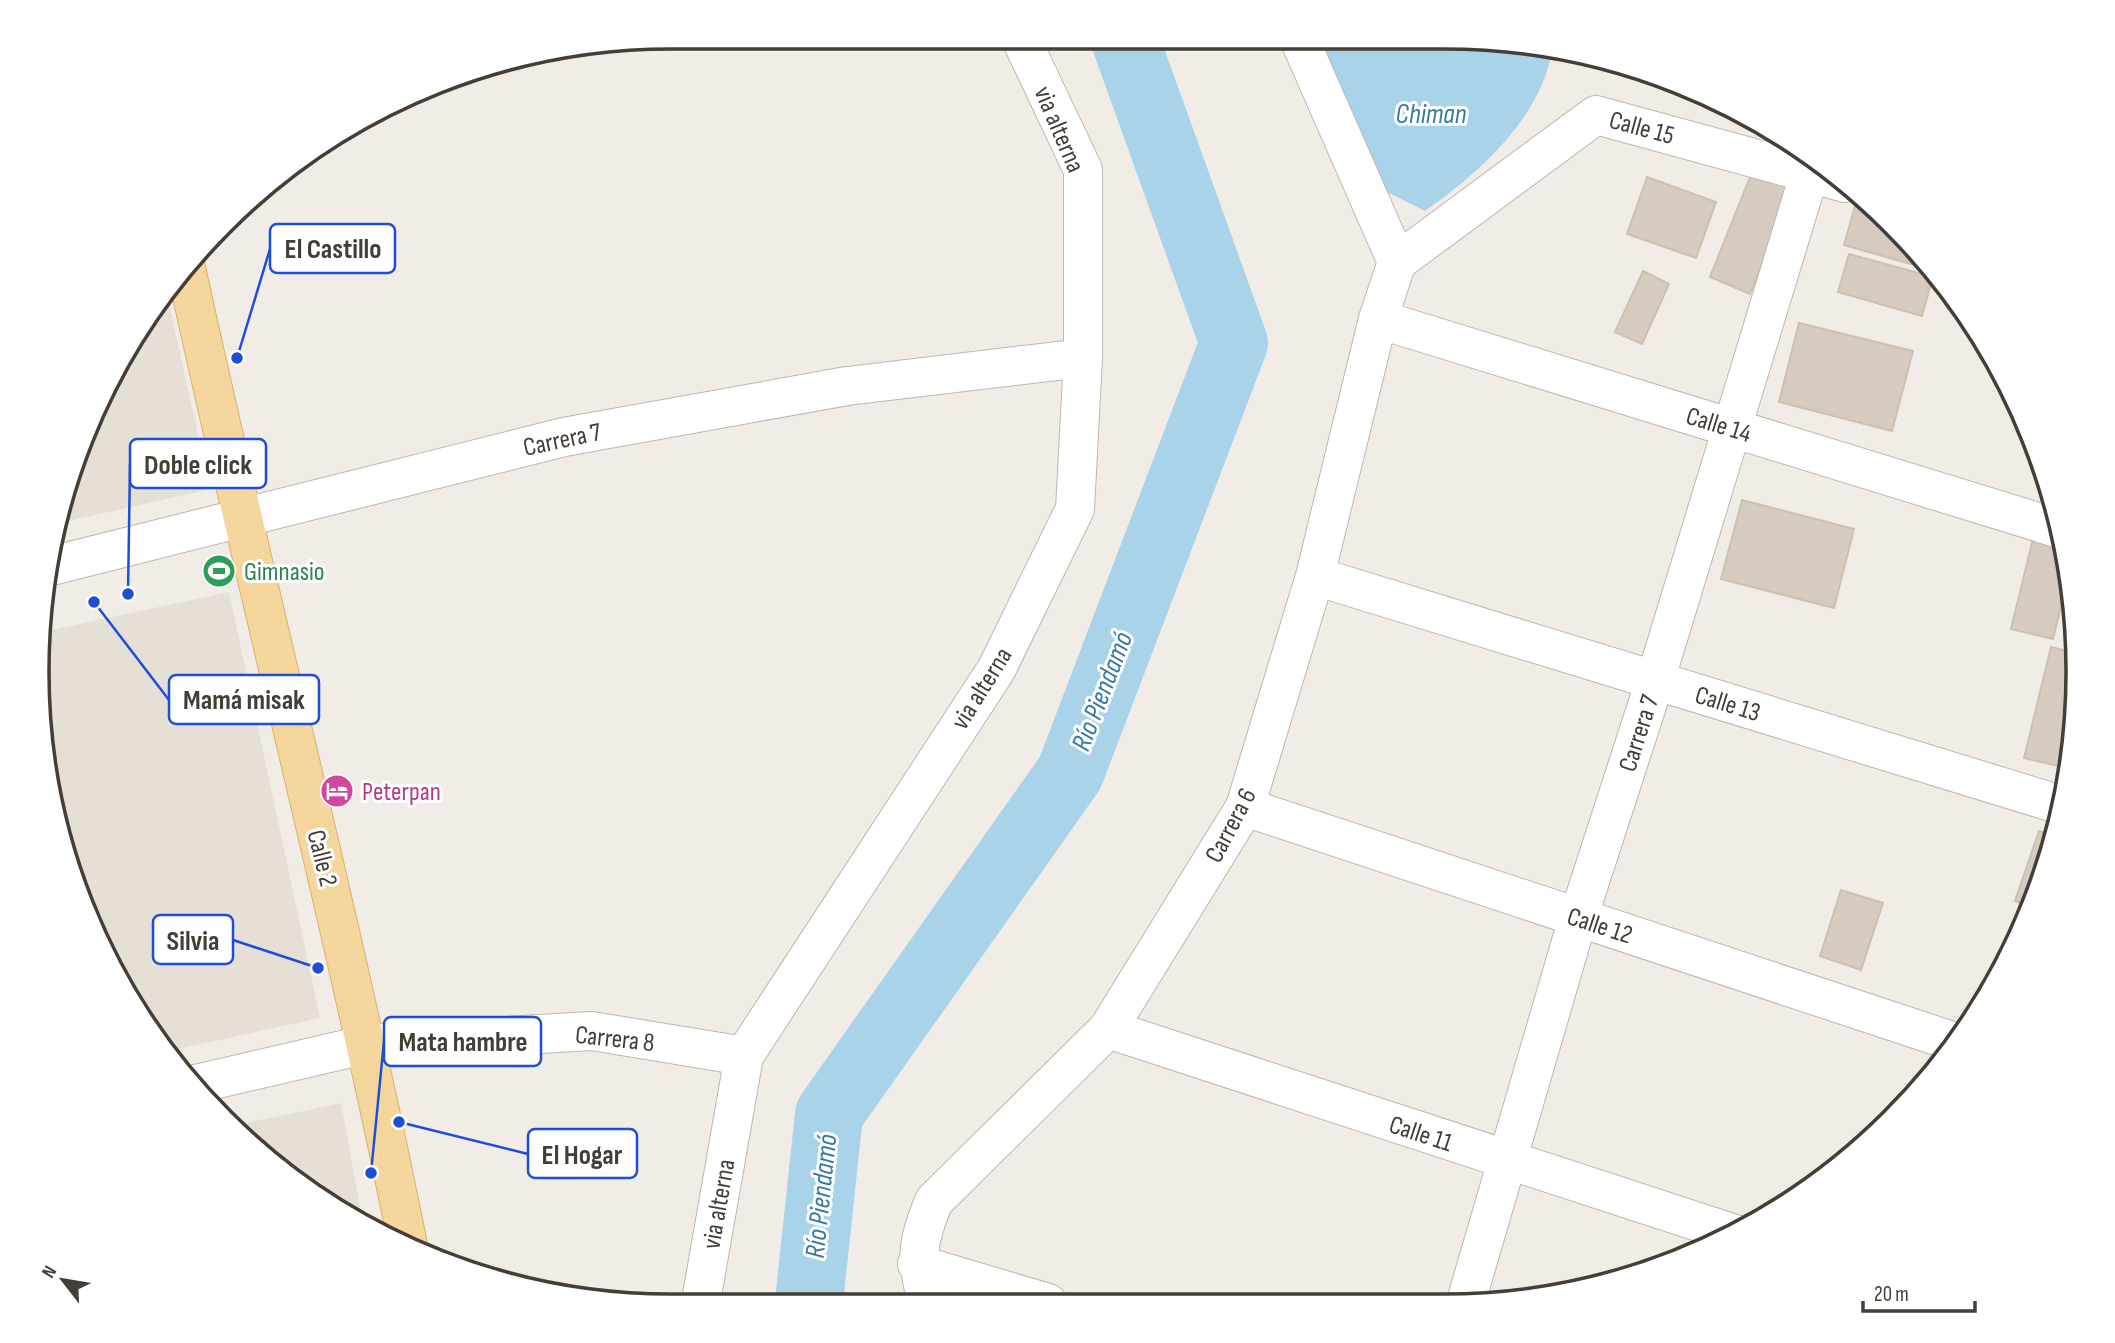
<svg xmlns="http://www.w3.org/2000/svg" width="2115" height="1343" viewBox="0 0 2115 1343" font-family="'Sofia Sans Condensed',sans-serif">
  <rect width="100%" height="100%" fill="#f1ede6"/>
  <path fill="#e5dfd5" d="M166,290L210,489L60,523L71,467Z
    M229,592L320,1018L168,1051L144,1024L58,835L38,633Z
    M341,1103L362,1217L253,1149L233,1126Z"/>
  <path fill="#a8d3e9" d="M1321,41L1527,42L1552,50C1541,118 1479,173 1425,211L1385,191Z"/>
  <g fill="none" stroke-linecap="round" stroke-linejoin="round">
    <path stroke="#a8d3e9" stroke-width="68" d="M809,1302L829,1114L1070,773L1234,343L1125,40"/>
  </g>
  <path fill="#d5cbc0" stroke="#ccc0b1" stroke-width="2" d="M1752,172L1793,188L1750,294L1710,277Z
    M1647,177L1716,202L1696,258L1627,234Z
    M1855,206L1880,214L1929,266L1928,269L1844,245Z
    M1849,254L1933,277L1922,316L1838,292Z
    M1643,271L1669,284L1642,344L1615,332Z
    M1799,323L1913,351L1892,431L1779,402Z
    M1742,500L1854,529L1834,608L1721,579Z
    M2038,518L2059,523L2068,578L2053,639L2011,629Z
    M2051,647L2076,653L2073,740L2067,768L2024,758Z
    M2039,831L2054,836L2045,875L2030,907L2015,901Z
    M1841,890L1883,903L1861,970L1820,956Z"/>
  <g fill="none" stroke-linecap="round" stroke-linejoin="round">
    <defs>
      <path id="minor" d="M1300,41L1397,262
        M1397,262L1596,115L1845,183
        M1378,319L2060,529
        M51,566L564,437L847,386L1083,358
        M1315,576L2061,805
        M1245,807L1955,1042
        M1108,1029L1735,1234
        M196,1084L368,1044L592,1031L744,1056
        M917,1264L1048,1303
        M701,1301L744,1056L996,670L1075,509L1083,358V170L1021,39
        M927,1302C916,1258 916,1244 934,1201L1108,1029L1245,807L1315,576L1378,319L1397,262
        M1465,1305L1578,918L1655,681L1813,162"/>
      <path id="major" d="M186,268C257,594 342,918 408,1245"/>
    </defs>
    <use href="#minor" stroke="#bfb7ad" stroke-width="40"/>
    <use href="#major" stroke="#d8b26d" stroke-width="40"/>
    <use href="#minor" stroke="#fff" stroke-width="38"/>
    <use href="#major" stroke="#f5d69c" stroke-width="38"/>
  </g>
  <defs>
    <symbol id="stadium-disc" viewBox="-11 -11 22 22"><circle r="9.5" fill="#2e9e5b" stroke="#fff"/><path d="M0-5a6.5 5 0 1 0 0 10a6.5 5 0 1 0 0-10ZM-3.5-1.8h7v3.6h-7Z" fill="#fff"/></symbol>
    <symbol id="hotel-disc" viewBox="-11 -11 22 22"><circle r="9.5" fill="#d1479c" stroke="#fff"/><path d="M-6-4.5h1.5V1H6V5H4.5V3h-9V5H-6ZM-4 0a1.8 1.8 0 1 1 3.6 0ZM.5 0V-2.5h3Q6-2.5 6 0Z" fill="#fff"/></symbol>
  </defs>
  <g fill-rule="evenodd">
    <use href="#stadium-disc" x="200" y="552" width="38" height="38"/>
    <use href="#hotel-disc" x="318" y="772" width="38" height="38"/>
  </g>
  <g text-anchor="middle" stroke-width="6" stroke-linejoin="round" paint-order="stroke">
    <g font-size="26" fill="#443e36" stroke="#fff">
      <text transform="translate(1642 127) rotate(15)" y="9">Calle 15</text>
      <text transform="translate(1060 129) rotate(67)" y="9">via alterna</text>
      <text transform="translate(1719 424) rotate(17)" y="9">Calle 14</text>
      <text transform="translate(562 439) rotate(-12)" y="9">Carrera 7</text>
      <text transform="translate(981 688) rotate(-58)" y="9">via alterna</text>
      <text transform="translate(1728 703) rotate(17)" y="9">Calle 13</text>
      <text transform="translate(1638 733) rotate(-72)" y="9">Carrera 7</text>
      <text transform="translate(1230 825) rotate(-62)" y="9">Carrera 6</text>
      <text transform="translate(323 858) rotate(76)" y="9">Calle 2</text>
      <text transform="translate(1600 925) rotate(18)" y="9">Calle 12</text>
      <text transform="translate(615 1038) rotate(6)" y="9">Carrera 8</text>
      <text transform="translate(1421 1133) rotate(18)" y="9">Calle 11</text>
      <text transform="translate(718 1204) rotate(-80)" y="9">via alterna</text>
    </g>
    <g font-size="26" fill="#27864d" stroke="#fff" text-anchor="start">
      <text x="244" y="580">Gimnasio</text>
    </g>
    <g font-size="26" fill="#b23c85" stroke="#fff" text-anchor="start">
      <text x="362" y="800">Peterpan</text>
    </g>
    <g font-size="28" font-style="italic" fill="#377a9f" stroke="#fff">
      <text x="1431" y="123">Chiman</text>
      <text transform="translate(1101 691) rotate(-69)" y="10">Río Piendamó</text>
      <text transform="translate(820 1196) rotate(-84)" y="10">Río Piendamó</text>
    </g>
  </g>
  <path d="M0 0H2115V1343H0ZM671 49H1444A622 622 0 0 1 2066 671V672A622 622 0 0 1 1444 1294H671A622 622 0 0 1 49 672V671A622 622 0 0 1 671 49Z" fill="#fff" fill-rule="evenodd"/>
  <path fill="none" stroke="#443e36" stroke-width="3.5" d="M671 49H1444A622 622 0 0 1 2066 671V672A622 622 0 0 1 1444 1294H671A622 622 0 0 1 49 672V671A622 622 0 0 1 671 49Z"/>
  <path fill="none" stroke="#1d4ed8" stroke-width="2.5" d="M237 358L270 249M128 594L130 464M94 602L169 700M318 968L233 940M371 1173L384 1041M399 1122L528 1154"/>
  <g fill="#1d4ed8" stroke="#fff" stroke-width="2.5">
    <circle cx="237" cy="358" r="7"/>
    <circle cx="128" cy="594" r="7"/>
    <circle cx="94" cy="602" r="7"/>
    <circle cx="318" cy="968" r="7"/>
    <circle cx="371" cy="1173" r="7"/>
    <circle cx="399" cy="1122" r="7"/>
  </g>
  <g fill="#fff" stroke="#1d4ed8" stroke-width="2.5">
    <rect x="270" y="224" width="125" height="49" rx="7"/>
    <rect x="130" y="439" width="136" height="49" rx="7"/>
    <rect x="169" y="675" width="150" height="49" rx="7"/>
    <rect x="153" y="915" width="80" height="49" rx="7"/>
    <rect x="384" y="1017" width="157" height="49" rx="7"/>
    <rect x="528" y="1129" width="109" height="49" rx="7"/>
  </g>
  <g font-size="28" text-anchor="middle" font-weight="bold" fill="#443e36">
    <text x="333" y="258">El Castillo</text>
    <text x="198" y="474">Doble click</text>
    <text x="244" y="709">Mamá misak</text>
    <text x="193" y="950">Silvia</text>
    <text x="463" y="1051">Mata hambre</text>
    <text x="582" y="1164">El Hogar</text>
  </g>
  <g transform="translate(63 1280) rotate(301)" stroke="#ffffff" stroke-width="5" paint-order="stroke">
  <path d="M0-5L12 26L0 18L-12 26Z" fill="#443e36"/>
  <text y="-10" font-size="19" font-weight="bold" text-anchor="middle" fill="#443e36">N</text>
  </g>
  <path d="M1863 1301v10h112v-10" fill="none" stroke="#443e36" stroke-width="3.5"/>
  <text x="1874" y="1301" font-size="21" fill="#443e36" stroke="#ffffff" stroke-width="5" paint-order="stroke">20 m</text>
</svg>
